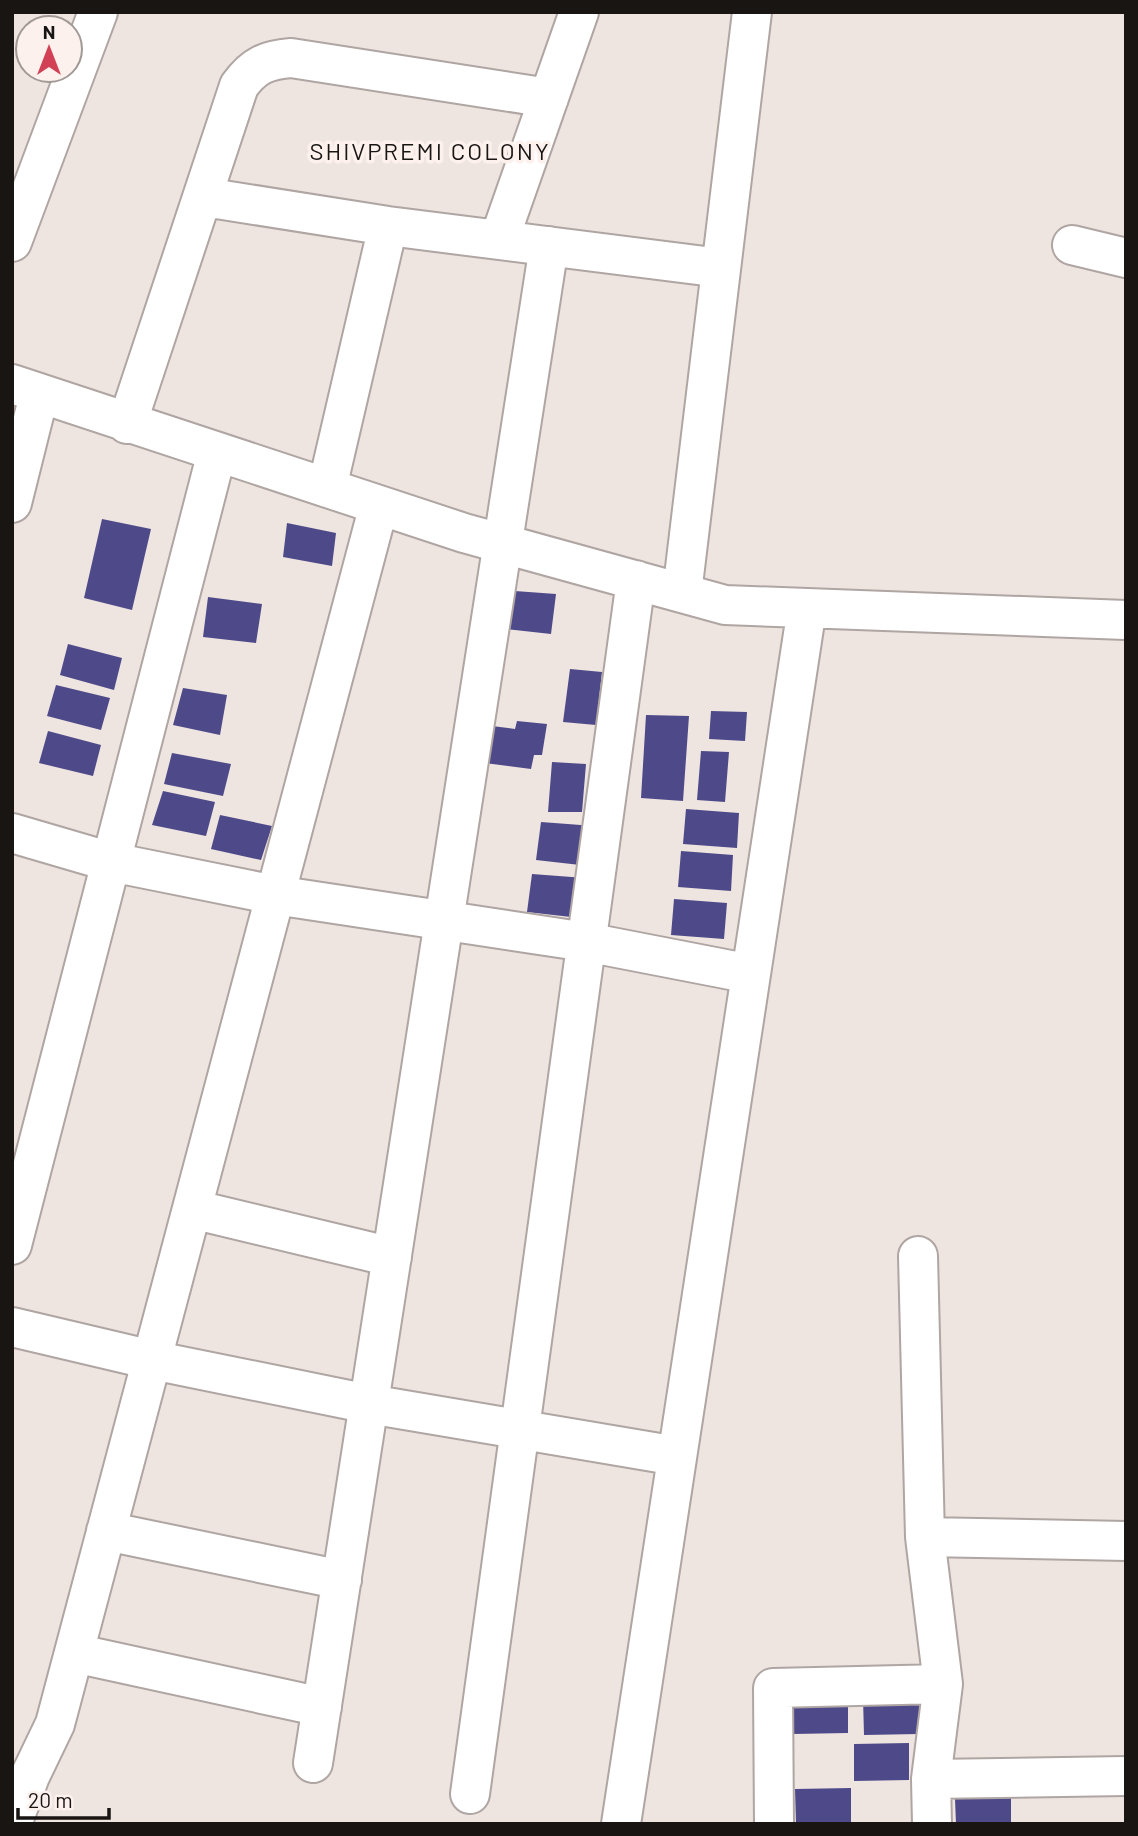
<svg xmlns="http://www.w3.org/2000/svg" width="1138" height="1836" viewBox="0 0 1138 1836" font-family="Barlow,sans-serif">
  <rect width="100%" height="100%" fill="#eee4e0"/>
  <path fill="#4e4a89" d="M102,519L151,529L132,610L84,598Z
    M287,523L336,533L332,566L283,557Z
    M503,590L556,594L551,634L498,628Z
    M208,597L262,604L256,643L203,637Z
    M68,644L122,658L114,690L60,675Z
    M570,669L602,672L596,725L563,722Z
    M56,685L110,698L101,730L47,716Z
    M183,688L227,695L220,735L173,725Z
    M711,711L747,712L745,741L709,739Z
    M646,715L689,716L683,801L641,798Z
    M517,721L547,724L542,755H534L531,769L477,762L484,725L515,729Z
    M48,731L101,745L93,776L39,763Z
    M701,751L729,752L725,802L697,800Z
    M172,753L231,764L223,796L164,784Z
    M552,762L586,764L582,812H548Z
    M163,791L215,802L206,836L152,825Z
    M686,809L739,813L737,848L683,844Z
    M220,815L272,826L261,860L211,849Z
    M541,822L594,826L589,866L536,860Z
    M681,851L733,855L731,891L678,887Z
    M532,874L585,878L580,918L527,912Z
    M674,899L727,903L724,939L671,935Z
    M848,1696V1733L793,1734L792,1697Z
    M919,1697V1734L864,1735L863,1698Z
    M909,1743V1780L854,1781V1744Z
    M851,1788V1824H796L795,1789Z
    M1011,1798V1824H956L955,1799Z"/>
  <g fill="none" stroke-linecap="round" stroke-linejoin="round">
    <defs>
      <path id="minor" d="M204,197L388,226L721,268
        M499,240L579,12
        M12,242L98,12
        M1072,245L1126,258
        M12,384L464,533L725,605L1126,620
        M127,424L239,86C254,65 267,60 291,58L549,98
        M327,488L388,226
        M12,503L39,395
        M682,593L752,12
        M12,833L111,862L275,895L586,942L751,974
        M192,1209L392,1257
        M12,1245L217,452
        M918,1256L925,1537L943,1684L931,1779L932,1824
        M12,1327L152,1360L369,1404L677,1456
        M106,1531L342,1580
        M925,1537L1126,1541
        M74,1653L322,1707
        M313,1763L549,246
        M931,1779L1126,1776
        M470,1794L636,580
        M12,1824L30,1776L55,1724L379,505
        M621,1824L807,608
        M774,1824L773,1688L943,1684"/>
    </defs>
    <use href="#minor" stroke="#afa5a2" stroke-width="42"/>
    <use href="#minor" stroke="#fff" stroke-width="38"/>
  </g>
  <g text-anchor="middle" stroke-width="7" stroke-linejoin="round" paint-order="stroke">
    <g font-size="24" letter-spacing="2" fill="#181513" stroke="#fcf1ed">
      <text x="430" y="160">SHIVPREMI COLONY</text>
    </g>
  </g>
  <rect width="1138" height="1836" fill="none" stroke="#181513" stroke-width="28"/>
  <g transform="translate(49 49)"><circle r="33" fill="#fcf1ed" stroke="#a19996" stroke-width="2"/>
  <path d="M0-5L12 26L0 18L-12 26Z" fill="#d14054"/>
  <text y="-10" font-size="19" font-weight="bold" text-anchor="middle" fill="#181513">N</text>
  </g>
  <path d="M18 1808v10h91v-10" fill="none" stroke="#181513" stroke-width="3.5"/>
  <text x="28" y="1808" font-size="21" fill="#181513" stroke="#fcf1ed" stroke-width="5" paint-order="stroke">20 m</text>
</svg>
